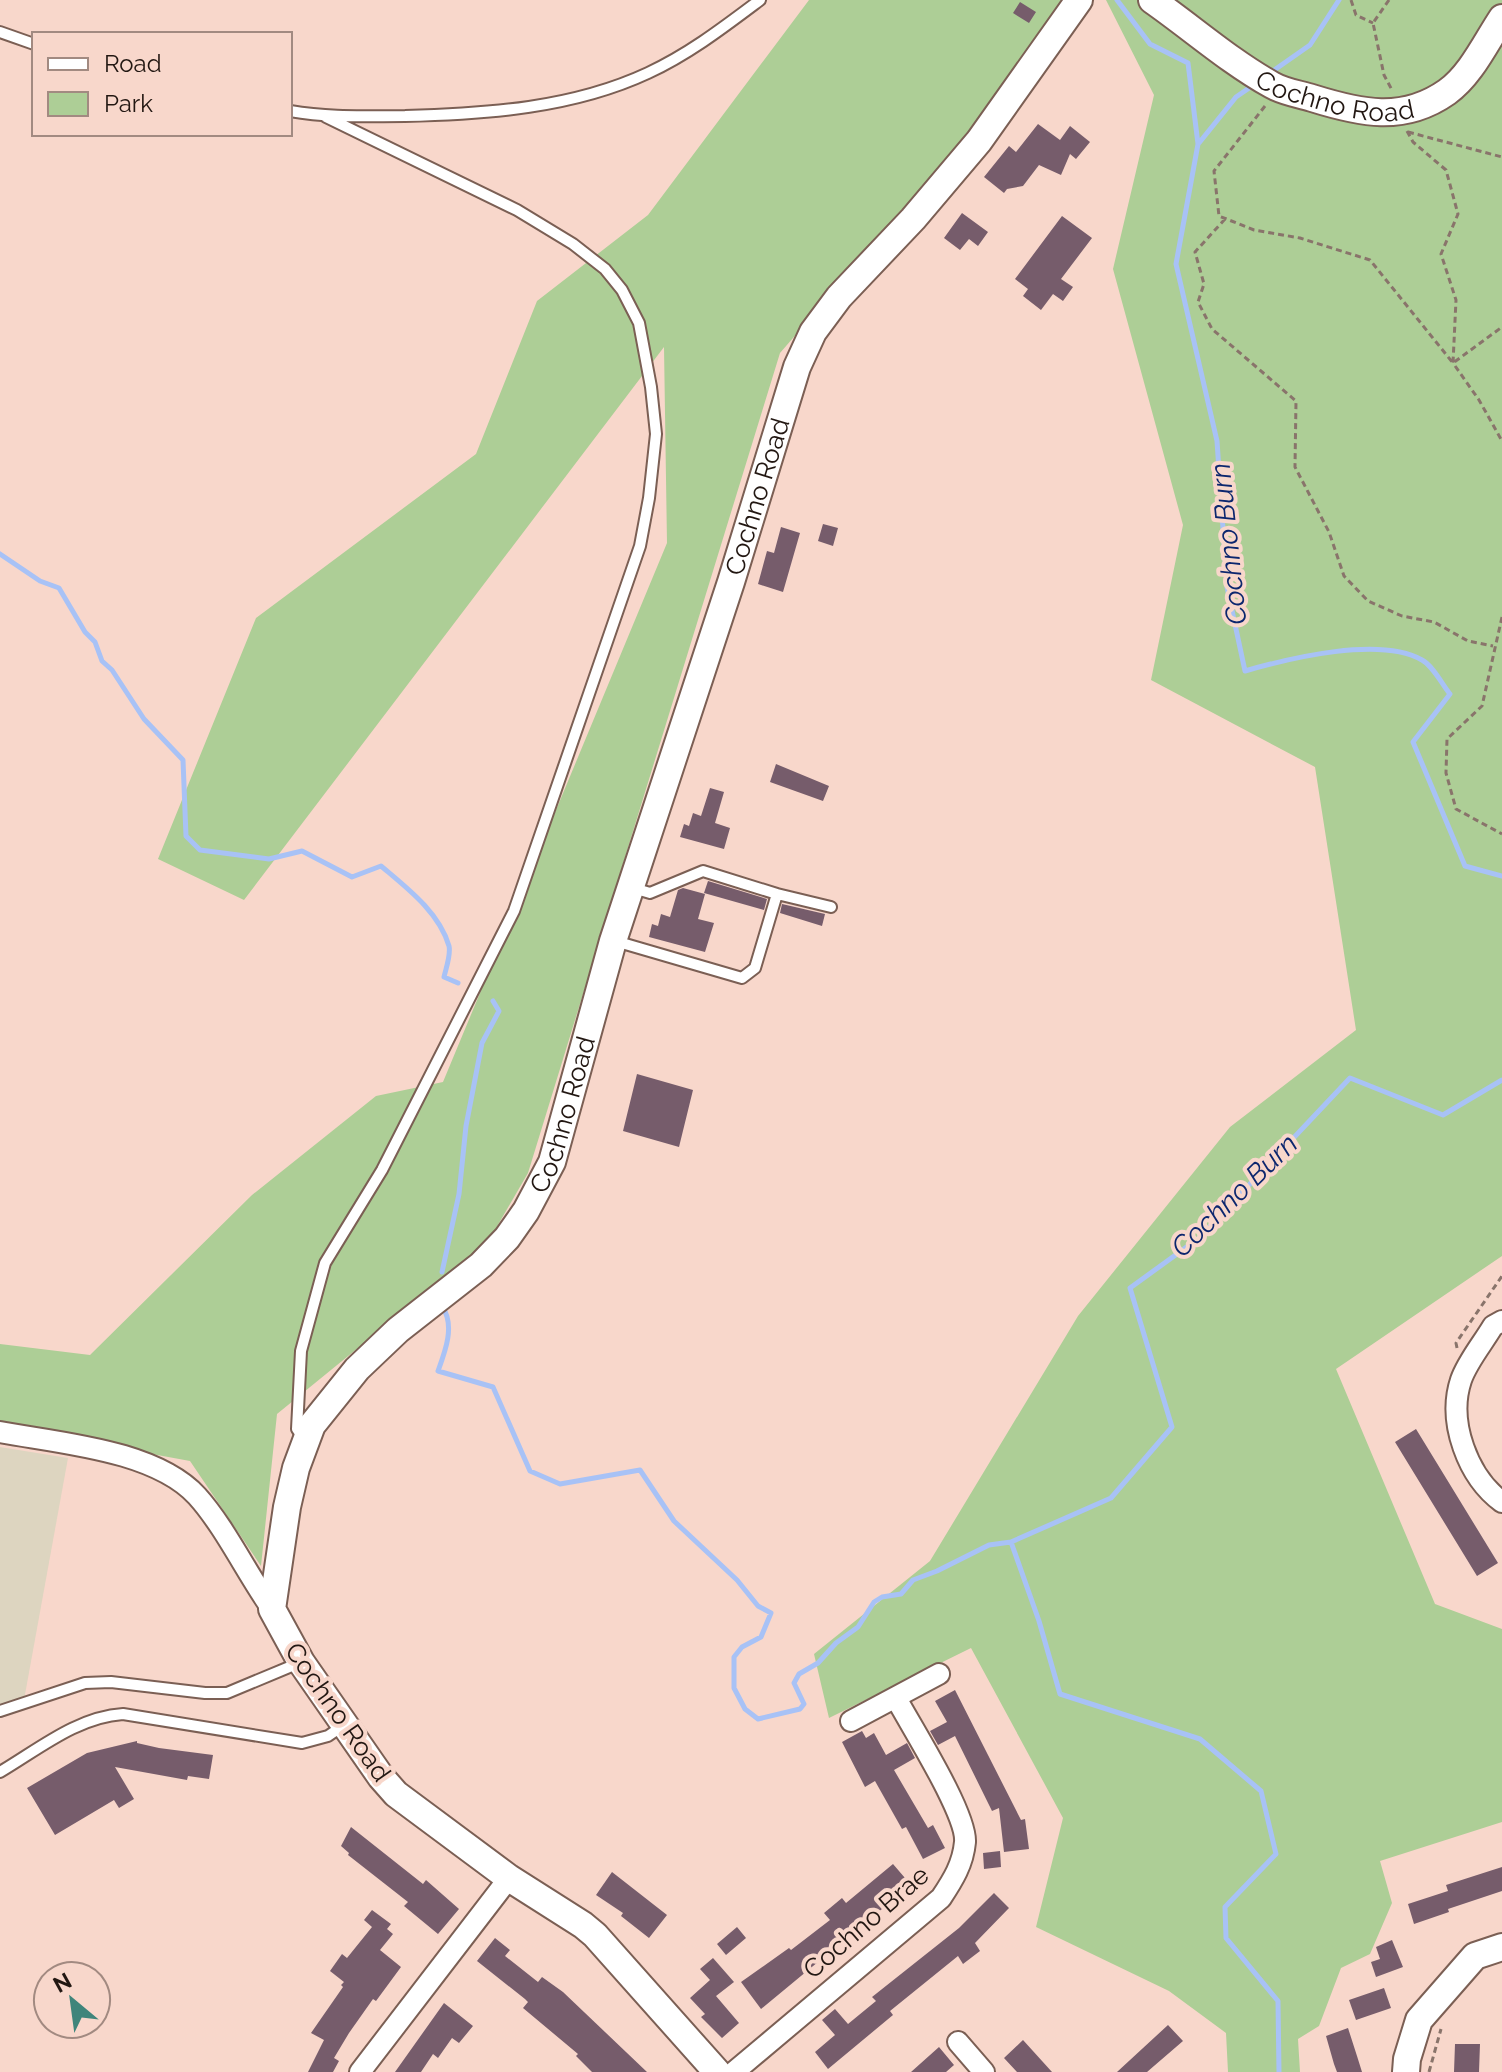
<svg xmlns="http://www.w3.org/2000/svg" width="1502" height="2072" viewBox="0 0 1502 2072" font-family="Raleway,sans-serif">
  <rect width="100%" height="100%" fill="#f8d7cb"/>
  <path fill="#ddd5c0" d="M0,1447L68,1458L22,1711L0,1706Z"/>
  <path fill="#adce96" d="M809,0H1086L780,353L528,1173L488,1242L277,1414L261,1566L190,1461L0,1426V1344L90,1355L252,1195L376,1096L443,1082L667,543L664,347L244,900L158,859L256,618L476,454L537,301L648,215Z
    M1106,0H1502V1256L1336,1369L1435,1604L1502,1629V1822L1380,1861L1392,1903L1370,1954L1341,1968L1319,2026L1298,2039L1300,2072H1228L1226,2033L1169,1991L1036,1927L1063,1818L971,1648L829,1718L814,1654L930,1561L1078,1316L1230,1127L1356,1030L1315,767L1151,680L1183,525L1113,269L1154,95Z"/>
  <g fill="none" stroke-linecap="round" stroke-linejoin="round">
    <path stroke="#a8c2f6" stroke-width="5" d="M1117,0L1150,44L1188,63L1198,144L1176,264L1217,441L1227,587L1245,671C1290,658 1380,636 1422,660C1433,666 1442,684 1450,694L1413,742L1465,866L1502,876
      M1270,73L1310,45L1339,0
      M1199,143L1236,97L1255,84
      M0,554L40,581L59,588L85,632L95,642L102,661L112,670L144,719L183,760L186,836L200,850L269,859L302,851L352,877L381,866C407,888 439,912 449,946C451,955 446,968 444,977L458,983
      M442,1272L459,1194L466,1126L482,1043L499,1011L493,1001
      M443,1308C455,1326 445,1352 438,1371L493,1387L530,1471L560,1484L640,1470L674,1521L737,1580L758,1606L771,1613L761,1637L742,1647L734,1657V1688L745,1709L758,1719L800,1709L804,1704L794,1683L799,1674L818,1663L836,1643L858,1627L874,1602L882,1597L901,1594L913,1580L937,1571L989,1545L1011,1542
      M1279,2072L1278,2001L1226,1938L1225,1907L1276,1854L1261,1791L1200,1739L1060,1694L1039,1621L1011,1542L1111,1498L1172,1427L1130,1288L1199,1238L1350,1078L1443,1115L1502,1080"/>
  </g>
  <path fill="#765c6b" d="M1020,2L1036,12L1029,23L1013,13Z
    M1038,124L1060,140L1070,126L1090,142L1076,159L1070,154L1061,175L1039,165L1023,186L1007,189L1004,193L984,177L1009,146L1016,152Z
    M962,213L988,232L978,246L969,239L960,250L944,238Z
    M1062,216L1092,238L1061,279L1073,287L1063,301L1053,294L1041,310L1023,296L1028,289L1015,279Z
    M823,524L838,528L833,546L818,541Z
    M781,527L800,533L783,592L758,584L767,551L774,553Z
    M776,764L829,786L823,801L770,782Z
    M710,788L724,792L715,823L730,828L724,849L680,837L684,824L689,826L693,813L701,816Z
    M708,881L767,899L764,910L704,893Z
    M683,888L705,894L698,919L714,923L705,952L649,937L652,924L658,926L661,914L670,917L678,890Z
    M782,904L825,914L822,926L780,913Z
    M637,1074L693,1090L679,1147L623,1131Z
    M1416,1429L1498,1563L1477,1576L1395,1442Z
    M955,1690L1021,1820L1025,1819L1029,1849L1004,1852L999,1808L992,1811L955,1736L938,1745L930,1731L947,1722L935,1701Z
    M862,1731L866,1738L874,1733L886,1755L907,1743L915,1758L894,1770L928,1828L933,1825L945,1848L923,1859L906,1827L902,1829L875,1781L865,1787L842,1742Z
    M137,1741V1743L159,1748L213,1755L209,1779L188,1776L187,1780L115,1767L134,1799L119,1808L114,1800L55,1835L27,1788L87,1753Z
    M351,1827L423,1884L426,1880L459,1909L438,1934L404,1906L408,1902L348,1855L349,1853L341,1846Z
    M1000,1851L1001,1867L984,1869L983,1853Z
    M893,1864L911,1885L761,2009L741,1982L789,1948L791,1950L830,1920L824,1913L842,1898L846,1903Z
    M1502,1867V1891L1448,1909L1449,1912L1414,1924L1408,1904L1448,1891L1446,1885Z
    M612,1872L667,1915L649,1938L621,1916L623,1913L596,1895Z
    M994,1893L1009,1908L975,1943L980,1951L963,1964L958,1956L890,2011L893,2015L828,2069L815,2052L835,2035L822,2020L835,2009L848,2024L876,2001L872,1997L959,1928Z
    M372,1910L391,1924L387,1929L393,1934L380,1950L401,1967L376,2001L373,1999L349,2033L334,2058L339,2061L333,2072H308L324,2040L311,2033L343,1987L341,1985L344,1982L330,1971L342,1954L347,1958L372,1927L364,1920Z
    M737,1927L746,1938L726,1955L717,1944Z
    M495,1938L510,1950L505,1956L538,1982L542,1977L563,1992L647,2072H592L576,2056L578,2054L523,2008L528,2002L525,1999L477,1961Z
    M1392,1940L1403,1967L1376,1977L1371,1962L1380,1959L1376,1947Z
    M713,1958L734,1982L716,1996L739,2023L722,2038L701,2017L705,2014L690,1998L710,1980L700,1969Z
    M1384,1988L1391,2008L1356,2020L1349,2000Z
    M444,2003L473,2026L459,2043L452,2038L438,2058L433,2054L421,2072H395Z
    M1168,2025L1183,2041L1147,2072H1117Z
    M1348,2028L1357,2056L1362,2072H1337L1334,2064L1326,2036Z
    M1023,2040L1052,2072H1017L1004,2058Z
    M1455,2044H1480L1479,2072H1454Z
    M939,2047L954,2065L946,2072H911Z"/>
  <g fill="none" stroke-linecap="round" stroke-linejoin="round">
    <defs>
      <path id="service" d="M0,32L34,44
        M290,111C331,118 364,116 405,116C487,114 573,108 648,73C689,54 724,27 760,0
        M633,888L650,893L703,871L777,894
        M615,941L742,978L755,968L777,894L831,907
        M304,1439L297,1429L301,1351L325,1263L382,1170L514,911L640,546L649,498L656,434L651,387L639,323L622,290L605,269L573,244L517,210L326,117
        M0,1711L85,1683L111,1682L205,1693H227L299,1663
        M0,1772C39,1749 77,1717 123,1714L302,1743L328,1736L344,1725"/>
      <path id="minor" d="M1502,1321L1493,1326C1483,1343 1467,1362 1461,1380C1447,1422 1468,1477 1502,1502
        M0,1432C59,1443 155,1450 197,1496C225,1527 247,1574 272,1609
        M851,1721L939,1674
        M958,2042L984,2072
        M360,2072L509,1878
        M734,2072L941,1898C953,1880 963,1864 965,1842C967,1814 911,1726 896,1698"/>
      <g id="tertiary">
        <path id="s1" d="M1152,0C1192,28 1229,61 1272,85C1284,92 1299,94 1312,98C1360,113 1403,123 1447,92C1471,75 1486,42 1502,18"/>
        <path id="s2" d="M717,2072L595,1935L583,1925L509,1878L396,1794L381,1777L301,1662L272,1609L287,1507L296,1468L312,1425L357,1369L398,1330L481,1265L507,1238L526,1211L552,1162L613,941L731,582L797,367L813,332L839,297L913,219L979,141L1079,0"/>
        <path d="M1406,2072L1407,2059L1419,2020L1475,1956L1502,1947"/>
      </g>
    </defs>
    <use href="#service" stroke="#7b5f54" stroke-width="14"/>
    <use href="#minor" stroke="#7b5f54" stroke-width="24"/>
    <use href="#tertiary" stroke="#7b5f54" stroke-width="30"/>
    <path stroke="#89746b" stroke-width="3" stroke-dasharray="6 4" stroke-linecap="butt" d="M1351,0L1356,15L1373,23
      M1389,0L1373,23L1384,75L1392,90
      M1265,106L1214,171L1219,216L1254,230L1300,238L1370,260L1453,363L1502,327
      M1407,131L1413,142L1446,170L1458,214L1441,254L1456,300L1453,363L1479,400L1502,441
      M1408,132L1502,157
      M1225,219L1195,252L1204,284L1198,302L1212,329L1296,401L1295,467L1329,532L1344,576L1368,601L1402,616L1434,622L1468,641L1493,646
      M1502,617L1482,706L1447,739L1446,773L1456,809L1502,834
      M1457,1348L1456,1343L1502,1276
      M1429,2072L1441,2029"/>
    <use href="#service" stroke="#fff" stroke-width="10"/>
    <use href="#minor" stroke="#fff" stroke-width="20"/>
    <use href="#tertiary" stroke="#fff" stroke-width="26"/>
  </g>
  <g text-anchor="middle" stroke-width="8" stroke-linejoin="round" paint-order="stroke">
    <g font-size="26" fill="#221712" stroke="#f8d7cb">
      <text dy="9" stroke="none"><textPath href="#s1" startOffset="212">Cochno Road</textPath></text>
      <text dy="9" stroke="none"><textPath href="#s2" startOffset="1896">Cochno Road</textPath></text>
      <text dy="9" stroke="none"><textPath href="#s2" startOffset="1248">Cochno Road</textPath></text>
      <text transform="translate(338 1712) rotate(55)" y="9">Cochno Road</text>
      <text transform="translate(866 1922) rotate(-41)" y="9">Cochno Brae</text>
    </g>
    <g font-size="28" font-style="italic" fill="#0c266e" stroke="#f8d7cb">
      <text transform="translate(1228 544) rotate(-96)" y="10">Cochno Burn</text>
      <text transform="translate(1234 1195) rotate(-44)" y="10">Cochno Burn</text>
    </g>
  </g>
  <rect x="32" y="32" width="260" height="104" fill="#f8d7cb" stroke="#a28a81" stroke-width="2"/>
  <rect x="48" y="58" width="40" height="12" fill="#ffffff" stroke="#a28a81" stroke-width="2"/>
  <text x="104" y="72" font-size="24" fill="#221712">Road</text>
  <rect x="48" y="92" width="40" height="24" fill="#adce96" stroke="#a28a81" stroke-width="2"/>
  <text x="104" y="112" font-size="24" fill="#221712">Park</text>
  <g transform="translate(72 2000) rotate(331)"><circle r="38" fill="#f8d7cb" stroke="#a28a81" stroke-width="2"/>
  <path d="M0-6L14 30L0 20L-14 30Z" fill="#3f857b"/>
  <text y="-12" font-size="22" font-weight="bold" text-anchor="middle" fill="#221712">N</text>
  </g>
</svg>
